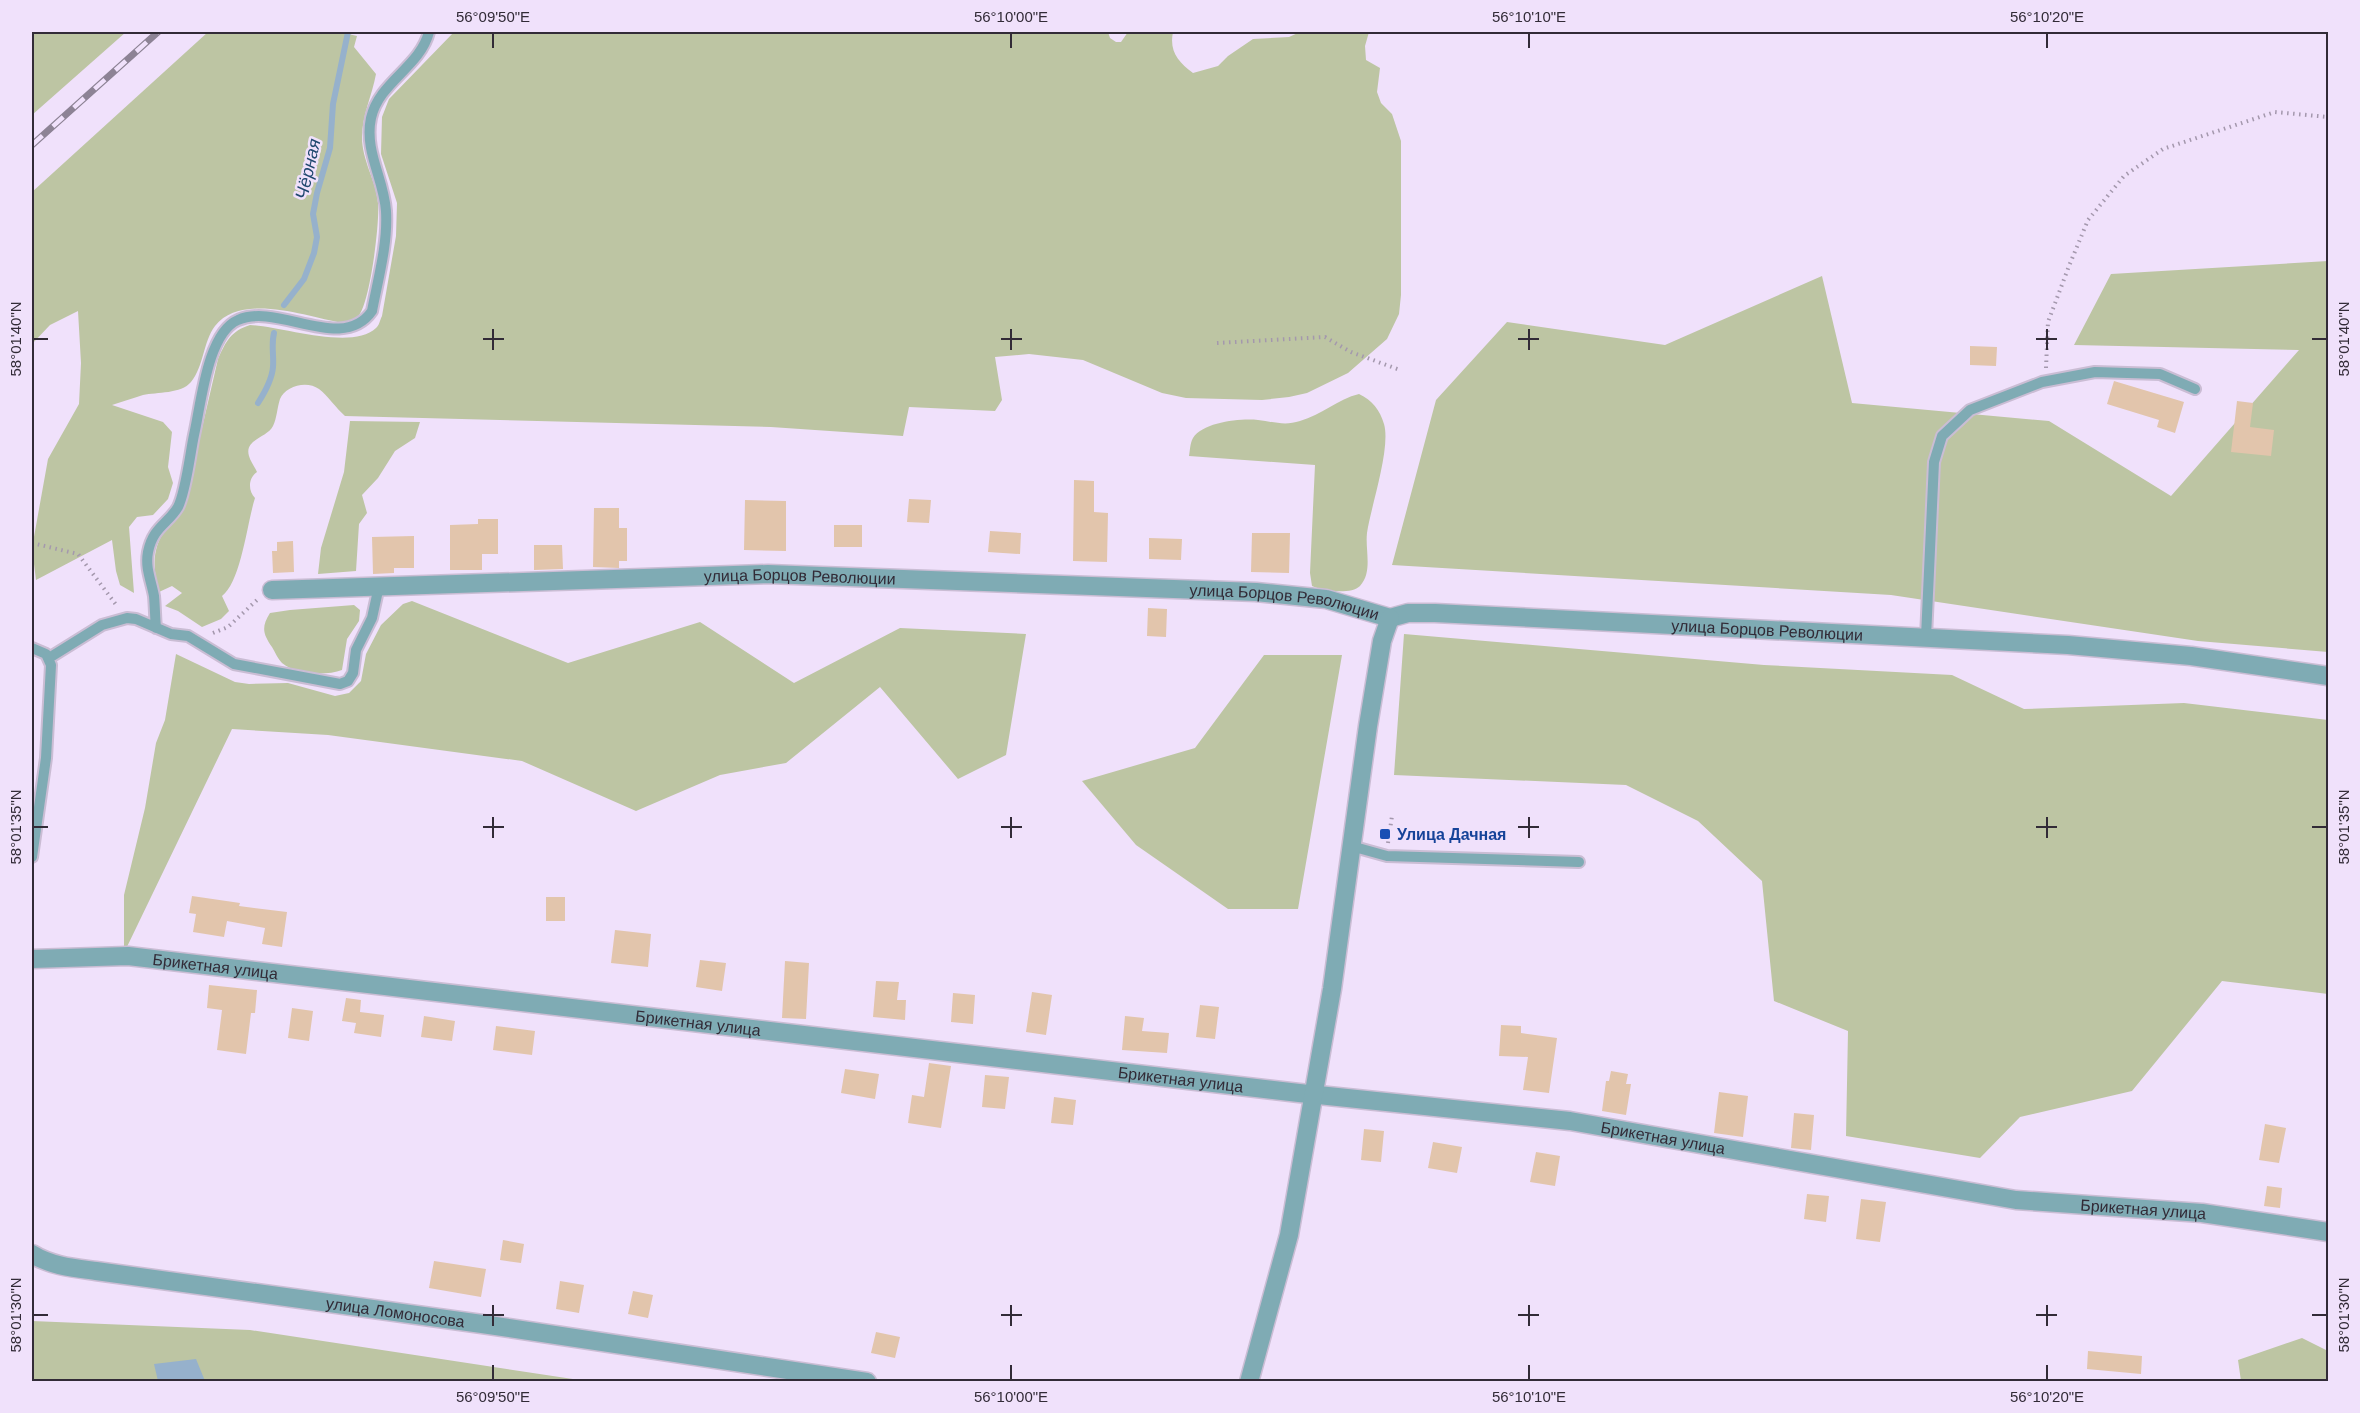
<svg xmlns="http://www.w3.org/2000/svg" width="2360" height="1413" viewBox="0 0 2360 1413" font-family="Helvetica,sans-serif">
  <rect width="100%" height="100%" fill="#f0e1fb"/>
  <path fill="#bdc5a3" d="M32,32H126L32,115Z
    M208,32H340L357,36L354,47L376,74C372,96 362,115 362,137C362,161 376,180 378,203C380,222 370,302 359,315C354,321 350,322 343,323C307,317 242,292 215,326C203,342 204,366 191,382C181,394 157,392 143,395C133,398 122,402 112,405L163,422L172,432L168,467L173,483L168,499L153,515L137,517L129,527L134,593L120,585L116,571L112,540L36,580L32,548L48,459L79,404L81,363L78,311L50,325L32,344V192Z
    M454,32H1108L1110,38L1116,42H1121L1128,32H1173C1169,51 1178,62 1193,73L1218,66L1228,56L1253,39L1289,37L1300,32H1369L1365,46L1366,60L1380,68L1377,92L1381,103L1392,114L1401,141V295L1399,314L1387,339L1348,373L1307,393L1289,397L1262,400L1186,398L1162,393L1083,360L1029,354L995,357L1002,400L995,411L909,407L903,436L771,427L345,416C336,408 328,396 319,389C307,380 285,386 280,399C277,408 277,418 273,426C267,438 244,439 249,456C250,461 255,467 257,472C248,478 248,491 255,498C247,523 241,582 222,596L229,611L221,619L202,627L178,611L165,606L182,593L172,586L159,592C153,570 151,547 167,528C172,522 178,517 183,510L218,359C226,341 231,331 250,325C281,326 352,351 376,328C379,326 380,320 382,316L396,236L397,203L381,154L382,117L389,99Z
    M2328,261V652L2198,641L1891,595L1392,565L1436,400L1507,322L1665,345L1822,276L1852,403L2049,421L2171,496L2299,350L2074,345L2111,274Z
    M1359,394C1372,400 1380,410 1384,424C1391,448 1371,506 1367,533C1365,550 1373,572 1360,586C1351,595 1322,591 1312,586L1310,573L1315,465L1189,456C1190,451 1190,443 1193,438C1203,422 1241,418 1258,420C1274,422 1285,426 1300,421C1321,415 1338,399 1359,394Z
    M350,421L420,422L415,438L395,451L378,478L362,495L367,513L359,524L356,571L318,574L321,548L344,472Z
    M412,601L568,663L700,622L794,683L900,628L1026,634L1006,755L958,779L880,687L786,763L720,775L636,811L522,761L328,735L232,729L124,953V895L145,808L156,743L165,720L176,654L235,682L249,684L288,683L335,696L349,693L361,681L366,654L381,625L403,604Z
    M354,605L360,610L359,621L347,639L342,670C326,676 296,675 282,663C278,659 275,652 272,647C263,634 261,627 270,613L290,610Z
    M1404,634L1764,665L1952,675L2024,709L2184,703L2328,720V994L2222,981L2132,1091L2020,1117L1980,1158L1846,1136L1848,1031L1774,1001L1762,881L1698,821L1626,785L1394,775Z
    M1264,655H1342L1298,909H1228L1136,845L1082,781L1195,748Z
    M32,1321L250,1330L586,1381H32Z
    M2302,1338L2328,1351V1381H2241L2238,1360Z"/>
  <path fill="#96b1cc" d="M196,1359L205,1381H158L154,1364Z"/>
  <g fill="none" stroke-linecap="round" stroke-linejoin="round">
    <path stroke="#96b1cc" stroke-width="6" d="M284,305L304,279L314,253L317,237L313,214L317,193L330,148L333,104L348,32
      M258,403C265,392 272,380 273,367C274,355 271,345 274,333"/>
  </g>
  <path fill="#e2c5ac" d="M1970,346L1997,347L1996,366L1970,365Z
    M2114,381L2184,402L2175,433L2157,427L2159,420L2107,404Z
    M2237,401L2253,403L2250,427L2274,430L2271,456L2231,452Z
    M1074,480L1094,481V512L1108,513L1107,562L1073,561Z
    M909,499L931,500L929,523L907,522Z
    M745,500L786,501V551L744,550Z
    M594,508H619V528H627V561H619V568L593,567Z
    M478,519H498V554H482V570H450V525L478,524Z
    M834,525H862V547H834Z
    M990,531L1021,533L1020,554L988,552Z
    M1252,533H1290L1289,573L1251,572Z
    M414,536V568H394V573L373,574L372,537Z
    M1149,538L1182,539L1181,560L1149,559Z
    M293,541L294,572L273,573L272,551H277V542Z
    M534,545H562L563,569L534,570Z
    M1148,608L1167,609L1166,637L1147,636Z
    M192,896L240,903L239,906L287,912L282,947L262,944L265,928L227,921L224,937L193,932L196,914L189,913Z
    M546,897H565V921H546Z
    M615,930L651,934L648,967L611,963Z
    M700,960L726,963L722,991L696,987Z
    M785,961L809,963L806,1019L782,1018Z
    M876,981L899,982L897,1000H906L905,1020L873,1017Z
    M209,985L257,990L255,1013H251L246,1054L217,1050L222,1010L207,1008Z
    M1032,992L1052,995L1046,1035L1026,1032Z
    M953,993L975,995L973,1024L951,1022Z
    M346,998L361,1000L360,1012L384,1015L381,1037L354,1033L356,1023L342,1021Z
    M1200,1005L1219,1007L1215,1039L1196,1037Z
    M292,1008L313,1011L309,1041L288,1038Z
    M424,1016L455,1021L452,1041L421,1037Z
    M1125,1016L1144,1018L1142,1031L1169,1033L1167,1053L1122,1050Z
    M1501,1025L1521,1026V1033L1557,1038L1549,1093L1523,1090L1528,1057L1499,1056Z
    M496,1026L535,1031L532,1055L493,1050Z
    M929,1063L951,1066L941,1128L908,1123L912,1095L924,1097Z
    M845,1069L879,1074L875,1099L841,1093Z
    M1611,1071L1628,1074L1626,1084H1631L1626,1115L1602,1111L1606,1081H1609Z
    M985,1075L1009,1077L1005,1109L982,1107Z
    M1719,1092L1748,1096L1743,1137L1714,1133Z
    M1054,1097L1076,1100L1073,1125L1051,1123Z
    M1794,1113L1814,1115L1811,1150L1791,1148Z
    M2265,1124L2286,1128L2279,1163L2259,1160Z
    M1364,1129L1384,1131L1381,1162L1361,1160Z
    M1433,1142L1462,1147L1457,1173L1428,1168Z
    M1536,1152L1560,1156L1555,1186L1530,1182Z
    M2267,1186L2282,1188L2280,1208L2264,1206Z
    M1807,1194L1829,1196L1826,1222L1804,1219Z
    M1861,1199L1886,1202L1880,1242L1856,1239Z
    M503,1240L524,1244L521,1263L500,1260Z
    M434,1261L486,1269L481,1297L429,1288Z
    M560,1281L584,1285L579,1313L556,1309Z
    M633,1291L653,1295L648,1318L628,1314Z
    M876,1332L900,1337L895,1358L871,1353Z
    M2088,1351L2142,1356L2141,1374L2087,1369Z"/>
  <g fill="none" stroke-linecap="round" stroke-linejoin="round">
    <defs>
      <path id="lane" d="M156,628C155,618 155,607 154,596C151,580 145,568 148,552C153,527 168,524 178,507C186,491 190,454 194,435C201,405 207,333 238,320C278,302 342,354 372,311C378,279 388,244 386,211C384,179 364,151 371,118C379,82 420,67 429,32
        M1926,637L1934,462L1942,436L1970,410L2042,382L2095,372L2160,374L2195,389
        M32,648L46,654L51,665L46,758L32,857
        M49,658L102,625L127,618L136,619L171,634L188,636L234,664L340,684L348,681L353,673L356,650L372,618L379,586
        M1351,846L1387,856L1579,862"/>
      <g id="street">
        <path id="s1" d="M272,590L768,574L1256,592L1326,599L1390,618L1408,613H1435L2068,645L2191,656L2328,676"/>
        <path id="s2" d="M32,959L128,956L1299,1093L1570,1121L2016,1200L2202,1213L2328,1232"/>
        <path id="s3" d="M32,1254C51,1266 74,1268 96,1271L482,1324L867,1382"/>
        <path d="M1249,1382L1289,1235L1332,989L1368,726L1382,641L1390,618"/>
      </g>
    </defs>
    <use href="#lane" stroke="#cabdd4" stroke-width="14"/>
    <use href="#street" stroke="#cabdd4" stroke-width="21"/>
    <path stroke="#a498ad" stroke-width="4" stroke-dasharray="1.5 4.5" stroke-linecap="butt" d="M1217,343L1325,337L1351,352L1400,370
      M2046,368L2048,322L2069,266L2088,220L2124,176L2163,149L2275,112L2328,117
      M32,543L78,554L117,606
      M213,633L228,627L257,600
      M1388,843L1392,816"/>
    <use href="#lane" stroke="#7fabb4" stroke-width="10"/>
    <use href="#street" stroke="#7fabb4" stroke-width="18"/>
    <defs>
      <path id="rail" d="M32,145L158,32"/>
    </defs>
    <use href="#rail" stroke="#8d8395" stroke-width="7"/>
    <use href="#rail" stroke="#f0e1fb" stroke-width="4.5" stroke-dasharray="14" stroke-linecap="butt"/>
  </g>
  <path fill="none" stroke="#322b37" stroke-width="2" d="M493,33V48M1011,33V48M1529,33V48M2047,33V48M493,329V350M1011,329V350M1529,329V350M2047,329V350M33,339H48M483,339H504M1001,339H1022M1518,339H1539M2036,339H2057M2312,339H2327M493,817V838M1011,817V838M1529,817V838M2047,817V838M33,827H48M483,827H504M1001,827H1022M1518,827H1539M2036,827H2057M2312,827H2327M493,1305V1326M1011,1305V1326M1529,1305V1326M2047,1305V1326M33,1315H48M483,1315H504M1001,1315H1022M1518,1315H1539M2036,1315H2057M2312,1315H2327M493,1365V1380M1011,1365V1380M1529,1365V1380M2047,1365V1380"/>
  <rect fill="#1a4fb4" stroke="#f0e1fb" stroke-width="2" x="1379" y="828" width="12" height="12" rx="3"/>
  <g text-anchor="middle" stroke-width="5" stroke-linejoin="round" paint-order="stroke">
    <g font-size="16" fill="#322b37" stroke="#f0e1fb">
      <text dy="6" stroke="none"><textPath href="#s1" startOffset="528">улица Борцов Революции</textPath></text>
      <text dy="6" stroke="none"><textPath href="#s1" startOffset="1014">улица Борцов Революции</textPath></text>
      <text dy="6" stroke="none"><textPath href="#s1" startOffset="1500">улица Борцов Революции</textPath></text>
      <text dy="6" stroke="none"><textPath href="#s2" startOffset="184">Брикетная улица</textPath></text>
      <text dy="6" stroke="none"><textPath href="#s2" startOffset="670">Брикетная улица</textPath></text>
      <text dy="6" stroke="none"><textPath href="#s2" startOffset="1156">Брикетная улица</textPath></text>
      <text dy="6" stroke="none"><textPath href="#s2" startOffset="1642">Брикетная улица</textPath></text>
      <text dy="6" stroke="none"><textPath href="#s2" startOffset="2128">Брикетная улица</textPath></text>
      <text dy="6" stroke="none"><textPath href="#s3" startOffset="369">улица Ломоносова</textPath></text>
    </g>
    <g font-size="16" font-weight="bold" fill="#164399" stroke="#f0e1fb" text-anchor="start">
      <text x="1397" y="840">Улица Дачная</text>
    </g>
    <g font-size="18" font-style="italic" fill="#20486f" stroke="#f0e1fb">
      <text transform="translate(308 169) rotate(-77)" y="6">Чёрная</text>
    </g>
  </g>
  <rect width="2360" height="1413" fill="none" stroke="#f0e1fb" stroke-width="66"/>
  <rect x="33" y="33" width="2294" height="1347" fill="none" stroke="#322b37" stroke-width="2"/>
  <g font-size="15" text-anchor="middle" fill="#322b37">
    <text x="493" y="22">56°09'50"E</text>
    <text x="1011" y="22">56°10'00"E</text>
    <text x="1529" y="22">56°10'10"E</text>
    <text x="2047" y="22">56°10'20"E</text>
    <text transform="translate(16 339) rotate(-90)" y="5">58°01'40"N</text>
    <text transform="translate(2344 339) rotate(-90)" y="5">58°01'40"N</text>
    <text transform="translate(16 827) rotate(-90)" y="5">58°01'35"N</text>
    <text transform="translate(2344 827) rotate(-90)" y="5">58°01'35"N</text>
    <text transform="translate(16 1315) rotate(-90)" y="5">58°01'30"N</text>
    <text transform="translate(2344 1315) rotate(-90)" y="5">58°01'30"N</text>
    <text x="493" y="1402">56°09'50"E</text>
    <text x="1011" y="1402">56°10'00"E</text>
    <text x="1529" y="1402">56°10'10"E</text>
    <text x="2047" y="1402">56°10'20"E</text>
  </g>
</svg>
